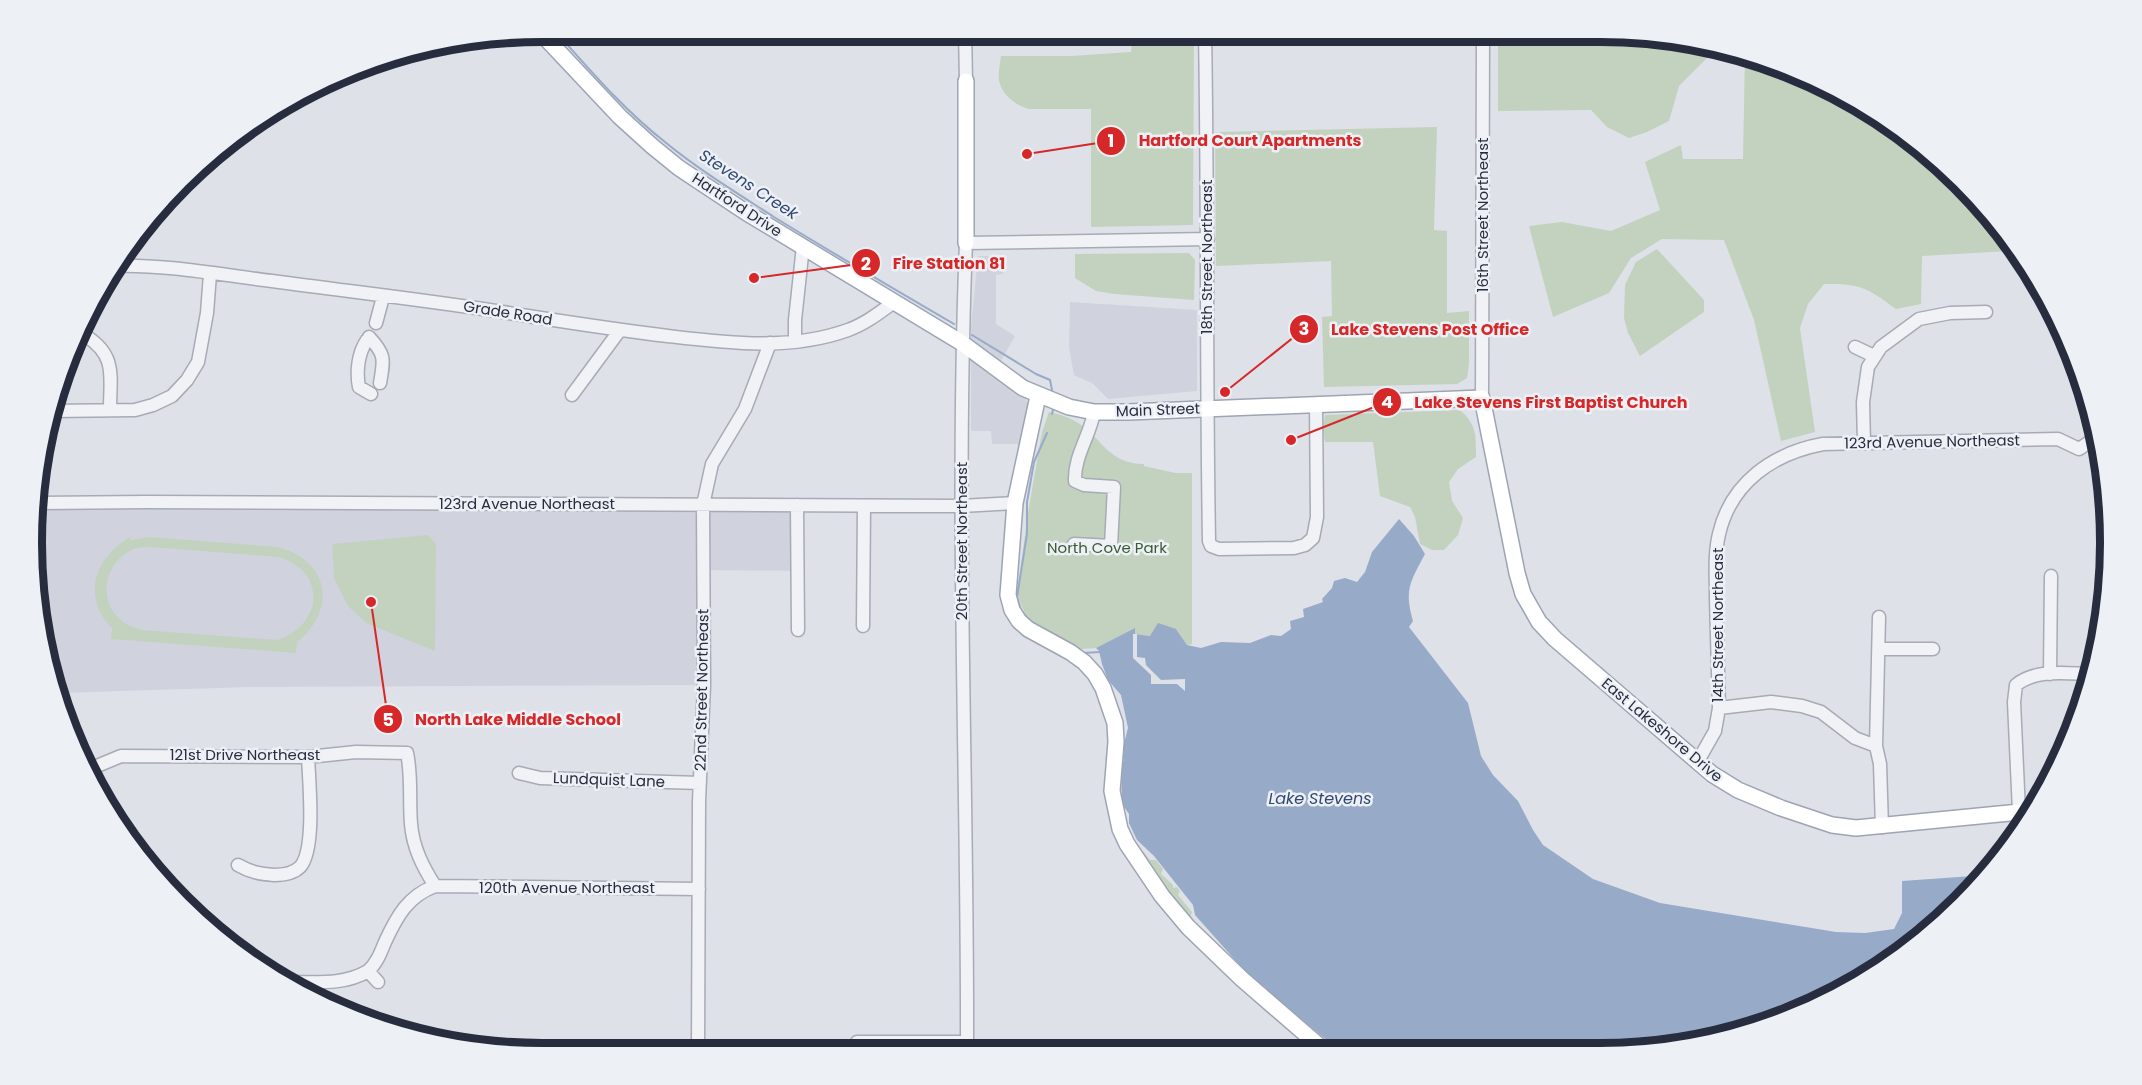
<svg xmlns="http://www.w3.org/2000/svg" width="2142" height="1085" viewBox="0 0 2142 1085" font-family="Poppins,sans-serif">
  <rect width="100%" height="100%" fill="#dee1e8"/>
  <path fill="#d0d3dd" d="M978,256H1003V274L996,275V324L1015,336L994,373L1025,397L1028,405L1021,444H992L991,431H971V327Z
    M1070,302L1197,310V391L1108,399L1092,383L1074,375L1069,348Z
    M39,504L797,505V571L704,570V685L249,687L61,693L39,620L37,583Z"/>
  <path fill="#c2d2bf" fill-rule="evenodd" d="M1132,32H1194L1193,225L1091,227V109H1029C1016,106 1001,94 999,80C998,73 1000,64 1001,56H1071L1131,52Z
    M1498,32L1633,33L1718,47L1679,86L1669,121L1647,132L1629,138L1607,127L1591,110L1498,111Z
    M1745,54L1825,84L1910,137L1983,205L2007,239L2008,251L1922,256L1921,304L1896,309C1868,288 1860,283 1824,284L1808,304L1800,328L1815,432L1781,441L1754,320L1724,240L1662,239L1631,258L1609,293L1553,317L1529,226L1562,222L1611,231L1660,210L1645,162L1681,145L1683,159H1743Z
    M1437,127L1434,230L1447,231V313L1469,311V363L1467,378L1457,384L1324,387L1322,317L1332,316L1331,261L1216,266L1215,132Z
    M1657,249L1704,300V312L1640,356L1628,333L1624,318L1625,285L1636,262Z
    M1189,253L1195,260L1194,300L1114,294L1096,291L1075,278V254Z
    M1460,410C1477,425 1476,436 1476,457L1458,469L1449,482L1452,501L1463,518L1458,535L1444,550H1432L1420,544L1415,517L1410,507L1380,496L1373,442H1325L1323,428L1325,415Z
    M1049,412C1057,414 1066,416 1073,420C1102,435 1106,464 1144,464V466L1175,473H1192V644L1187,645L1176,629L1150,636L1135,634L1134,629L1096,648L1081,649L1027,619L1017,594L1028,513L1042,432Z
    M428,535L436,544L435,651L366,623L348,606L334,578L332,544Z
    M130,537L131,540L149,537L278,547C330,561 337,610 297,642L296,653L111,639L112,628C81,597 95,557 130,537ZM151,547L279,557C327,572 323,624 278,640L142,630C134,627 127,626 121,620C97,600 105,562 132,550C138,547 145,547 151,547Z
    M1130,845H1138L1150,860H1156L1163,869L1161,874L1173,885V888L1177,887L1180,891L1178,895L1192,912L1189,925Z"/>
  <path fill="#97abc9" d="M1399,519L1414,536L1425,554C1410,582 1404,590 1413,621L1409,627L1468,703L1481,756L1493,775L1518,801L1533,830L1543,845L1593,879L1660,903L1836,932L1865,933L1894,929L1902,913V881L1987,875L1910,948L1795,1015L1667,1049L1339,1050L1252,979L1195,915L1193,905L1154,856L1137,840L1129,823V814L1122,804L1121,765L1124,760L1121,755L1128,728L1121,695L1108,680L1102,664L1099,651L1096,648L1135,628V634L1150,636L1158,623L1176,629L1187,645L1201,648L1221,642L1250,643L1271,635L1281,636L1291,629L1290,621L1304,617L1303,609L1323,602L1322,599L1332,588L1334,581L1345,578L1357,582L1365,572L1372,552Z"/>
  <path fill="#dee1e8" d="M1133,634H1137V657L1145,658L1146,665L1161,680L1185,679V691L1177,684H1151V675L1133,658Z"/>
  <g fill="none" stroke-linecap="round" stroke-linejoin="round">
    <path stroke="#97abc9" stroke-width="2" d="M556,32C590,70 624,110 665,142C699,170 737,193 774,217C834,254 894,289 954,324
      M972,335L1036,374L1050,380L1052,390
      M1052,414L1053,410
      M1028,619L1021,610L1017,597L1027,534V502L1034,462L1047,433
      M1083,653L1100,652"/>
    <defs>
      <path id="minor" d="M965,32L966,81
        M1205,32C1208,202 1206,371 1209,541L1211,546L1219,549L1294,548L1305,545L1313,538L1317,517L1316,404
        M114,266C164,264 222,275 272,281C353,292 434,301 515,314C566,322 617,330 668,336C727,343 790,351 848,330C865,324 879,313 894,302
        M376,323L383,297
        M86,336C117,356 110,376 110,409
        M369,337C386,355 384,360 380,383
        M367,340C358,353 356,372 359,387L371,394
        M795,341V320L803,246
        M1855,347L1874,356
        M572,395L620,330
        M1482,398L1483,32
        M51,411L135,410L153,405L172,396L187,380L198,362L207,313L210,274
        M1864,443L1863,402L1868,367L1881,347L1919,319L1950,313L1986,312
        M39,503L147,502L961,506L1015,503
        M797,505L798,630
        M1074,544L1111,546L1114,487L1084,485L1075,481C1074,456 1090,436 1094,412
        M36,595L37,614
        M1879,617L1876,746L1880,764L1882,827
        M863,626L864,506
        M1879,649H1933
        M2050,674L2051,576
        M1719,708L1771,702L1802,706L1821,712L1855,738L1876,746
        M1698,761L1715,731L1719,708C1718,671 1717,634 1716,598C1716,577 1714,554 1719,534C1731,482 1774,453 1823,444L2058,439L2079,449L2088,443L2098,442
        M87,772L97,766L121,756L308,757L356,752L407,753C412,776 409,801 411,824C413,848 423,867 435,886C408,896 397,916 385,942C381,952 377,963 368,971L378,982
        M519,773L540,778L700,783
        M2019,812L2014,702L2016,685C2036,668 2069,674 2093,674
        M238,865C250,872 260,874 274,875C282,875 293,874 300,867C316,850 309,781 308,757
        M435,886L699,889
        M290,982C317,982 345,985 368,971
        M857,1042H967
        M967,1051C968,782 955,512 966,243L1208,239
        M698,1052L699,802L704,685L703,505L712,464L745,409L770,343"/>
      <path id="major" d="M540,32L620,117L652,146L679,168L747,213L962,343L1023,388L1069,407L1094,412H1128L1482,398L1517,573L1523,594L1539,622L1555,639L1712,774L1738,790L1781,808L1832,825L1856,828L2030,811
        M966,81V243
        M1038,396L1015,503L1008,595L1012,610L1019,621L1028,629L1070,652L1084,662L1095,674L1103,688L1115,723L1116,742L1112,791L1120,829L1127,844L1162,896L1188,927L1242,979L1324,1050"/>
    </defs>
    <use href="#minor" stroke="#a7abb5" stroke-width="15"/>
    <use href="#major" stroke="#9da4b4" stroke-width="18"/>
    <use href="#minor" stroke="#f0f2f6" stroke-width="12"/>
    <use href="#major" stroke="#fff" stroke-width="15"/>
  </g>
  <g text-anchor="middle" stroke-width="5" stroke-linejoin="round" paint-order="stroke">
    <g font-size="15" fill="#272d3f" stroke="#edf0f5">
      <text transform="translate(737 205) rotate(33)" y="5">Hartford Drive</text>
      <text transform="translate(1483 215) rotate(-90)" y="5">16th Street Northeast</text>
      <text transform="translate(1207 257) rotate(-90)" y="5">18th Street Northeast</text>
      <text transform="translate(508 313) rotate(9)" y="5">Grade Road</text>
      <text transform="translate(1158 410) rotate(-2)" y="5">Main Street</text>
      <text transform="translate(1932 442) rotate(-1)" y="5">123rd Avenue Northeast</text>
      <text x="527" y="509">123rd Avenue Northeast</text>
      <text transform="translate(962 541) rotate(-90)" y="5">20th Street Northeast</text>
      <text transform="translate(1718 625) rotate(-90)" y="5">14th Street Northeast</text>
      <text transform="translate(702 690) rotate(-89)" y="5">22nd Street Northeast</text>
      <text transform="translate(1662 730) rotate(40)" y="5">East Lakeshore Drive</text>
      <text x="245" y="760">121st Drive Northeast</text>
      <text transform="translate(609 780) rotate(2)" y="5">Lundquist Lane</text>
      <text x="567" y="893">120th Avenue Northeast</text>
    </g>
    <g font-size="15" fill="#375b34" stroke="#edf0f5">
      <text x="1107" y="553">North Cove Park</text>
    </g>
    <g font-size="16" font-style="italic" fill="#304874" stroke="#edf0f5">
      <text transform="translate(749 184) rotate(33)" y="6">Stevens Creek</text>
      <text x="1320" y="804">Lake Stevens</text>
    </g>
  </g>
  <path d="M0 0H2142V1085H0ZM542 42H1600A500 500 0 0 1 2100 542V543A500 500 0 0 1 1600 1043H542A500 500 0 0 1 42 543V542A500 500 0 0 1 542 42Z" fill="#edf0f5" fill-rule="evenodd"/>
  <path fill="none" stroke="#272d3f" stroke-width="8" d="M542 42H1600A500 500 0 0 1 2100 542V543A500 500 0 0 1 1600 1043H542A500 500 0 0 1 42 543V542A500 500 0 0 1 542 42Z"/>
  <path fill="none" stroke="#d62828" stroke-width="2" d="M1027 154L1111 141M754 278L866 263M1225 392L1304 329M1291 440L1387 402M371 602L388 719"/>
  <g fill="#d62828" stroke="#edf0f5" stroke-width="2">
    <circle cx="1027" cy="154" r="6"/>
    <circle cx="754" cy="278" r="6"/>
    <circle cx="1225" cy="392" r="6"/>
    <circle cx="1291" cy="440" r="6"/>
    <circle cx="371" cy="602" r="6"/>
    <circle cx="1111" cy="141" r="15"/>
    <circle cx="866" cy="263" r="15"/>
    <circle cx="1304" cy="329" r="15"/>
    <circle cx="1387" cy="402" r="15"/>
    <circle cx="388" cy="719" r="15"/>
  </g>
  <g font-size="18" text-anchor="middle" font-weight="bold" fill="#fff">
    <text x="1111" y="147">1</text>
    <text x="866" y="270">2</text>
    <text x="1304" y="335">3</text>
    <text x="1387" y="408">4</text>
    <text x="388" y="726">5</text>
  </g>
  <g font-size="16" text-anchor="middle" font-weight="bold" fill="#d62828" stroke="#edf0f5" stroke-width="5" stroke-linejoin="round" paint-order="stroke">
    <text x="1250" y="146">Hartford Court Apartments</text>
    <text x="949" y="269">Fire Station 81</text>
    <text x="1430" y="335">Lake Stevens Post Office</text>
    <text x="1551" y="408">Lake Stevens First Baptist Church</text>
    <text x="518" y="725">North Lake Middle School</text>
  </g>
</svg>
